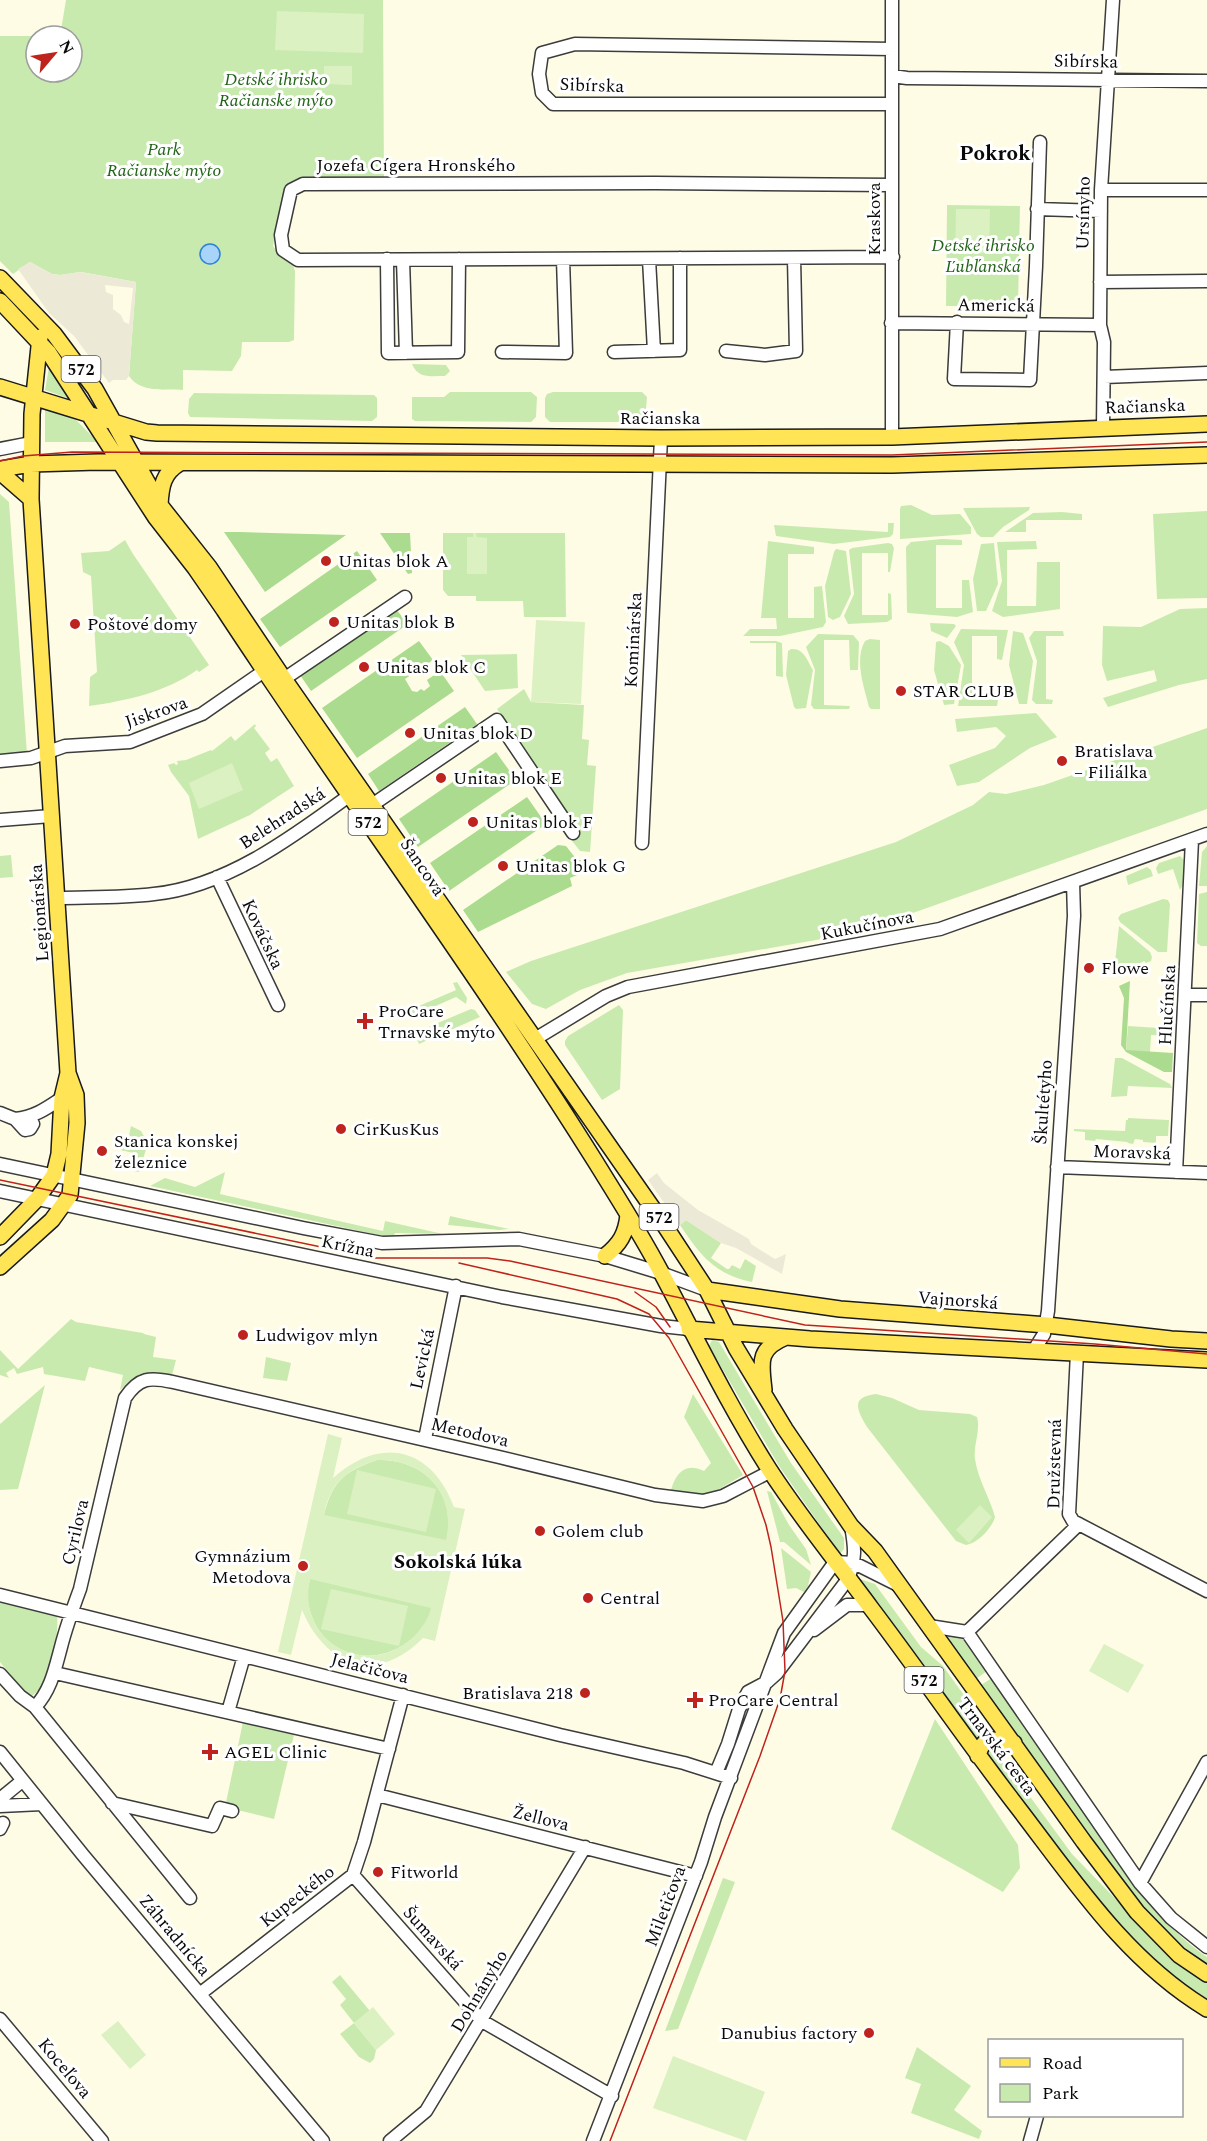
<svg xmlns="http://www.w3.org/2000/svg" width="1207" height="2141" viewBox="0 0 1207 2141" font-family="Spectral,serif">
  <rect width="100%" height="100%" fill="#fffce6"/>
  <path fill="#c9eaaf" d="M66,0H383L384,180H300L277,225L273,246L282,258L292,262L295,271L294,340L289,342H242L241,356L232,371L183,370V390C165,389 140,393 129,376L136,282L81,272L60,275L52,274L30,262L13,274L0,261V36H36V72H72V36H60Z
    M947,205L1020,206L1018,307L946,306Z
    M412,364L446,365L450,371L445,376C431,376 418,379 412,364Z
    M49,367L70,399L45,390Z
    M450,392H531L537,397L536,417L531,422L415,421L412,419V397H444Z
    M553,392H642L647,397L645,420L641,422H550L545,417V398L547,394Z
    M194,393L374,395L377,398V417L372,421L190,417L188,413L189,399Z
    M45,405L76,420L98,442H45Z
    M0,494L9,502L27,754L0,756Z
    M911,505L932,515L960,514L971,527V534L900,539V509L901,506Z
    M1030,507L1029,510L1003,527L993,537H981L977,534L963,508Z
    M1207,511V598L1157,599L1153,514Z
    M1062,512L1082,514V520H1026V532H1005L1033,513Z
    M888,523H894L893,534L890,537L834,544L776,536L774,525L888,532Z
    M443,533H565L566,617H524L523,601H476V596H448L443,590Z
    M942,539L962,540V545H936V608H962V580H969L973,612L957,617L908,613L907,612L906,547L911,542Z
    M125,540L133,554L209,665L199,672L197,670C166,692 126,701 89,706L90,677L97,672L91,576L83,572L81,553L109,551Z
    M768,541L814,547V554H788V618H814V587L822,586L826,622L823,627L780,636H743L750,629H777L776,618H761Z
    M1036,541L1037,549L1007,550V606H1036L1037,562H1060V609L1003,617L992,611L1002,581L997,542Z
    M888,543L892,544L894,548L890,572H888V553H862V615H888V593L891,594L892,619L887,622L848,624L844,616L854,594L849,550L852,548Z
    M994,543L998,584L986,611H977L973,579L981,544Z
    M836,549L846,551L851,594L840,617L833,620L828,617L825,586L834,552Z
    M1207,608V679L1179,685L1108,707L1103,698L1157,681L1154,670L1107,681L1102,665L1103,626L1141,627L1180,609Z
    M930,623L954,624L956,626L947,638L931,631Z
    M961,629L1008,630L1002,660L997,659V636H972V699L998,700L997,706H958L964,665L954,642Z
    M1013,631L1023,633L1033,661L1027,704H1019L1009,665Z
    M1034,631H1063L1064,636H1046V699L1053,700L1052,704H1036L1032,700L1037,661L1029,638Z
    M818,634L853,635L859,642L858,670H850L849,640H824V705L850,706L849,709H814L811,705L815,670L806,647Z
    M870,639L880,640V709H871L869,707C864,687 854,660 865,641Z
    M750,641H776L782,643L783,677L776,676V643H750Z
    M940,641L949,646L961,665L954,704L944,705L934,670L936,642Z
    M791,649C804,648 807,660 813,670L806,708L796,709L794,707L786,675L788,651Z
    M517,654L518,688L485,691L461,655Z
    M524,689L531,702L584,705L582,739L589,740L587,765L596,766L590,852L580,851L569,837L567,814L497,709Z
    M1036,713L1057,737L1030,748L979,782L957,786L949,765L995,748L1006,736L996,727L957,732L955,719Z
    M255,724L256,726L254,728L270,749L265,753L271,762L277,758L294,786L250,815L198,839L189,796L171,772L168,765L174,763L176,765L178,764L177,761L186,760L211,750L212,751L231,736L235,741Z
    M1207,728V809L910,914L895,918L896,926L627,973L580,990L546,1009L532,1004L506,972L531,961L896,842L973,805L989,792L1006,794L1044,785Z
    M1207,846V886H1199L1202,852Z
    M11,855L13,877L0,878V856Z
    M1180,856L1184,860L1183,885L1180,890L1173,869L1158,874L1156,868L1159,863Z
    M1147,867L1151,870L1153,876L1128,885L1126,876Z
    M1207,892V946H1201L1197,943L1199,894Z
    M1163,899L1168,900L1170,904L1167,952H1158L1120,922L1118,918L1121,914Z
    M1119,926L1150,952L1152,957L1151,961L1146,963L1144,961L1133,967L1134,970L1122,977L1117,976L1114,971Z
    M457,982L467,998L466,1004L456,997L408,1018L407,1014L405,1012L456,990L453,983Z
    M619,1005L623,1010L620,1089L602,1100L565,1045V1041L568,1036Z
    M471,1009L475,1010L480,1017L419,1044L414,1033Z
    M1128,1026L1175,1029L1174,1036L1151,1035L1150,1052L1126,1051Z
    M1115,1058H1122L1170,1084L1172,1088L1128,1086L1127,1096L1111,1097Z
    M1128,1118L1169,1120L1168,1136H1156V1143L1143,1142V1140L1135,1139L1133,1144L1128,1143L1127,1142L1096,1139L1095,1141L1085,1140V1132L1074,1131V1129L1125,1131L1126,1120H1128Z
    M131,1126L141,1131L148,1143L139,1172L134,1171L138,1154L116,1149L128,1140Z
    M225,1172L220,1194L383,1231L385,1221L443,1234L395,1233L394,1236H383L150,1186L165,1178L195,1187Z
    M450,1216L509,1229L499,1230L448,1225Z
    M686,1220L721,1243L711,1258L727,1269H729L732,1265L740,1269L745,1259L756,1266L752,1282C714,1274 700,1255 680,1225Z
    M71,1319L76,1322L143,1333L144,1334L156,1337L153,1357L176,1360L172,1375C144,1371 141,1372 120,1390L123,1375L89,1367L85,1381L44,1374L43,1367L17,1374L14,1368L6,1373L9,1378L0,1375V1350L18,1369Z
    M712,1340L719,1342L791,1463L844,1538V1549L840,1554L779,1466L709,1346Z
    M266,1357L291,1363L287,1381L263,1378Z
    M45,1385L18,1489L0,1490V1424Z
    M693,1394L743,1475L716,1491L701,1496L671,1490C676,1473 685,1462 704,1471L711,1463L684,1417Z
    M876,1394L892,1398L919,1410L970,1414L977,1417C981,1431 973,1445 975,1459C978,1480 990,1498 995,1517C992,1528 978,1543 966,1545L956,1541L867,1427C857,1410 850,1397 876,1394Z
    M377,1460C418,1458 453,1487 448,1531C447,1544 442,1558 439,1571C436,1585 434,1602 429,1616C414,1649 373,1666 340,1649C318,1637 309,1617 307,1593C311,1573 316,1553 320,1532C329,1491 334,1474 377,1460Z
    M767,1491L771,1492L789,1525L806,1549L811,1565L784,1542H780Z
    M781,1548L811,1572L808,1586L804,1592L796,1588L787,1589Z
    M860,1579L875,1584L921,1647L943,1666L994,1737L987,1736L975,1740L935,1688Z
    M0,1602L57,1615C59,1632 52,1670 43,1685C40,1691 34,1694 29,1698L0,1662Z
    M949,1635H962L987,1671L976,1679L947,1638Z
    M992,1678C1025,1726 1058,1774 1091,1822C1125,1870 1157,1923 1207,1957V1965C1152,1928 1115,1873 1077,1819C1045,1775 1013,1730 981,1685Z
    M935,1719L1018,1845L1020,1868L1003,1892L891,1829Z
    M243,1722L294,1735L274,1819L225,1807Z
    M993,1746L1072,1854L1165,1950L1207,1982V2000L1180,1984L1110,1918L983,1752Z
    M723,1878L735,1882L678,2029L665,2031Z
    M340,1975L370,2011L354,2023L376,2050L374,2059L370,2063L359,2057L340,2034L354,2023L340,2005L346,1999L332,1982Z
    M917,2047L971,2086L954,2110L982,2131L979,2139L911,2113L921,2084L905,2078Z"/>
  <path fill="#aadb8e" d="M224,532H240L346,535L265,592Z
    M380,533H410L412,573L408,574Z
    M357,551L377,580L280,647L260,619Z
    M395,608L408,624L311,691L300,675Z
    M419,641L433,660L405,679L412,691L417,692L421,689L424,691L430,686L427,680L440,671L454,691L357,758L322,708Z
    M465,707L477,724L379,791L368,774Z
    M496,752L516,780L418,847L399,819Z
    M527,797L546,824L449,891L430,863Z
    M558,845L566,846L577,860H581L589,870L570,878L572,886L478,932L463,910Z
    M1130,981L1126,1050L1173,1053L1172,1072H1164L1126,1052L1121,1045L1124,998L1119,986Z"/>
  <path fill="#dcf1c1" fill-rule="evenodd" d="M277,11L364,14L363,53L275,50Z
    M324,66H352V85L324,84Z
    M956,209H990L989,253L955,254Z
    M473,533H476L477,537L487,538V574H467V537H473Z
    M536,620L585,622L581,704L531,702Z
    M232,763L243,790L199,809L189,783Z
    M328,1434L342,1438L333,1478C380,1436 431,1446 454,1507L465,1509L435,1641L423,1638C377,1685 326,1667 302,1610L291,1655L278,1652ZM377,1460C424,1458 457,1494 446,1540L324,1515C330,1483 347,1469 377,1460ZM310,1579L431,1608C429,1617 424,1625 418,1632C374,1683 295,1645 310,1579Z
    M357,1470L436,1489L426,1532L347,1514Z
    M980,1505L992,1517L969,1543L956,1530Z
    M331,1589L408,1606L399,1646L321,1629Z
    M1104,1644L1144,1665L1128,1693L1089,1671Z
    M373,2007L395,2034L376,2050L354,2023Z
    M118,2021L146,2055L130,2069L101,2035Z
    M673,2056L765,2092L746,2141L653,2108Z"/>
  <path fill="#ede9d7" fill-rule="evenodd" d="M30,262L52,274L60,275L80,272L136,282L129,376L126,380H113L109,383L74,336L49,313L18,269ZM105,285L133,288L129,324L124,322L121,315L113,309V295L106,292Z
    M657,1173L664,1183L698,1210L749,1239L751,1244L775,1259L786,1254L782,1274L736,1248L721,1243L686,1220L680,1225L648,1180Z"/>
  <path fill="#a8d4f9" stroke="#2c82d3" stroke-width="1.5" d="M200 254a10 10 0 1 1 20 0a10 10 0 1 1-20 0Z"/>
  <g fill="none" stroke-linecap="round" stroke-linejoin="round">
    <defs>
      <path id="minor" d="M892,76L907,78L1207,81
        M892,104H553L542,93L539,74L542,53L575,44L892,49
        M892,185L655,183L303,184L291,190L281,235L283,250L298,260L893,257
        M1101,190H1207
        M1037,209L1101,211
        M387,259L388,353L458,352L459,259
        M649,259L654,351
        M403,260L406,353
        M1100,282L1207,281
        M957,322L954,379L1030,380L1036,266L1040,142
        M891,323L1100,325
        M726,351L765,355L796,351L794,258
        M502,352L566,353L563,259
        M614,352L680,350V258
        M1104,377L1207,373
        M1103,427L1104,342L1100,325L1101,190L1113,0
        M892,437V0
        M0,449L31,443
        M284,679L405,597
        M0,761L31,758L65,746L130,742L202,714L264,671
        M372,805L497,720L573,833
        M0,820L51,816
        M642,843L661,438
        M217,877L278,1005
        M58,898C90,897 123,898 154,894C226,887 294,836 350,795
        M1185,995H1207
        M535,1039L606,996L628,987L940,929L1207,834
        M0,1113L15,1119L25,1130L30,1129L33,1124L30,1118
        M15,1119C35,1117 47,1108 62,1098
        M0,1164L303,1228L382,1243L519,1239L605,1256L661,1273L707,1290
        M1057,1167L1207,1173
        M1176,1172L1192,840
        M0,1191L502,1297L661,1326L689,1329
        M1034,1350L1044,1334L1048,1311L1074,916L1073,882
        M1077,1353L1069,1514L1073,1521L1207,1591
        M425,1439L456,1286
        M0,1595L560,1735L684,1763L731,1778
        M929,1626L967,1632
        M814,1630L847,1605H869
        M967,1632L1140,1883L1171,1918L1207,1947
        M967,1632L1079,1524
        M55,1673L389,1749
        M0,1674L20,1696L35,1707L190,1898
        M35,1707C51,1690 55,1669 61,1647C66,1627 73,1608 80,1589L125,1398C139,1377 150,1377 173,1382L499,1457L655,1495L703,1501L723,1496L771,1471
        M228,1712L244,1656
        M0,1752L83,1855L323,2141
        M716,1773L728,1744L739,1709L748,1692L767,1682L777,1673L848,1579C856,1558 855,1548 851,1526
        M377,1795L696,1876
        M0,1799L22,1781
        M112,1803L212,1826L220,1808L232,1811
        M0,1806L42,1804
        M0,1829L3,1823
        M353,1875L482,2021L612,2096
        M1140,1883L1207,1762
        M201,1993L353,1875L364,1842L403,1695
        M0,2019L102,2141
        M390,2141L426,2111L585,1847
        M593,2141L701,1862L715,1817L784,1633L835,1562L854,1563L900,1586
        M1030,2141L1037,2116"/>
      <path id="major" d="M0,278L54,334L95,389L160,505L209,567L284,679L665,1226L707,1290L736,1348L785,1429L851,1526L875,1551L1084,1842L1137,1912L1179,1955L1207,1974
        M0,301L49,353L156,518L195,568L224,610C346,796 478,974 595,1161C618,1198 641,1234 661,1272C696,1338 729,1406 769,1469C800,1517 837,1562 871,1608C921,1674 968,1743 1019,1809C1075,1882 1127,1961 1207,2009
        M0,387L146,432L157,433L661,438L892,437L1207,424
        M0,469L31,464L98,462L892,465L1207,455
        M0,472L31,499
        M160,505C161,486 163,473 180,463
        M0,1237L37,1199L54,1175L59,1154L62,1098L68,1073L31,499L32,414L40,337
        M605,1256C620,1244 626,1234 628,1215
        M0,1267L52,1220L70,1195L77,1123L76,1095L68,1073
        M707,1290L840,1309L1047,1325L1171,1339L1207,1341
        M689,1329L810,1339L1207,1360
        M764,1390C761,1362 757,1349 786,1337
        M978,1756C983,1734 996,1740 1014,1743"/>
    </defs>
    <use href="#minor" stroke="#3c3c3c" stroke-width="15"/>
    <use href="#major" stroke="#1a1a1a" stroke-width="18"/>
    <use href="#minor" stroke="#fff" stroke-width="12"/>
    <use href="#major" stroke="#ffe456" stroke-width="15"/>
    <path stroke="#be231d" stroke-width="1.5" d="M0,461L23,456L72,452L892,455L1207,442
      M0,1180L374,1258H487L510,1261L805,1325L1095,1344L1207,1354
      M459,1263L617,1299L649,1314L669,1338L753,1487L766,1525L771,1547L783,1621L785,1671L780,1699L760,1756L610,2141
      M635,1292L656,1307L670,1327"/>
  </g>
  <g fill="#be231d" stroke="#fff" stroke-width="2">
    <circle cx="326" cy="561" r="6"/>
    <circle cx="334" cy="622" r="6"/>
    <circle cx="75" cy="624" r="6"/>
    <circle cx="364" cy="667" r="6"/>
    <circle cx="901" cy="691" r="6"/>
    <circle cx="410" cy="733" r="6"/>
    <circle cx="1062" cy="761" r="6"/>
    <circle cx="441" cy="778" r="6"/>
    <circle cx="473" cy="822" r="6"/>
    <circle cx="503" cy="866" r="6"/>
    <circle cx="1089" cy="968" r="6"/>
    <path d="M362 1012h6v6h6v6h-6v6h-6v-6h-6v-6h6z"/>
    <circle cx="341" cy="1129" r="6"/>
    <circle cx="102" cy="1151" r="6"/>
    <circle cx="243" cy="1335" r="6"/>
    <circle cx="540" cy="1531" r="6"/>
    <circle cx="303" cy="1566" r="6"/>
    <circle cx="588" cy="1598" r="6"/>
    <circle cx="585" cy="1693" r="6"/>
    <path d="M692 1691h6v6h6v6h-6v6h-6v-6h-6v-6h6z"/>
    <path d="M207 1743h6v6h6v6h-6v6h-6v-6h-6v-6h6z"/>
    <circle cx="378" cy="1872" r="6"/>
    <circle cx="869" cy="2033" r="6"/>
  </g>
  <g text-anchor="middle" stroke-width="6" stroke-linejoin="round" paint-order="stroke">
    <g fill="#fff" stroke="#535353" stroke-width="1.5">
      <rect x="61.5" y="356" width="39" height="26" rx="4.5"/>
      <rect x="348.5" y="809" width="39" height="26" rx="4.5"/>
      <rect x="639.5" y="1204" width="39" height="26" rx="4.5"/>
      <rect x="904.5" y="1667" width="39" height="26" rx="4.5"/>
    </g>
    <g font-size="16" font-weight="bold" fill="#090909">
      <text x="81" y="375">572</text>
      <text x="368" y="828">572</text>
      <text x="659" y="1223">572</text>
      <text x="924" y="1686">572</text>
    </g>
    <g font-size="18" fill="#090909" stroke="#fff">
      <text transform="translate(1086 61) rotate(1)" y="6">Sibírska</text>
      <text transform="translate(592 85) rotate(2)" y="6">Sibírska</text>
      <text x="416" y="171">Jozefa Cígera Hronského</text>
      <text transform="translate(1083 213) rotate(-89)" y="6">Ursínyho</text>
      <text transform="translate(874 219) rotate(-90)" y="6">Kraskova</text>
      <text transform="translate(996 305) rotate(1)" y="6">Americká</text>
      <text transform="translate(1145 406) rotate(-2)" y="6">Račianska</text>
      <text x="660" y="424">Račianska</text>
      <text transform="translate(633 640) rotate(-87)" y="6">Kominárska</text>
      <text transform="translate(156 712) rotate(-19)" y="6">Jiskrova</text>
      <text transform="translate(282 818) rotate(-33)" y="6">Belehradská</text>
      <text transform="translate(423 867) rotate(56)" y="6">Šancová</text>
      <text transform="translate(39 913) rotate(-94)" y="6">Legionárska</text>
      <text transform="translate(867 925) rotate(-11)" y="6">Kukučínova</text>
      <text transform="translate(263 934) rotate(65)" y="6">Kováčska</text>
      <text transform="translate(1167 1005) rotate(-87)" y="6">Hlučínska</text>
      <text transform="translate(1043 1102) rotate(-86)" y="6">Škultétyho</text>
      <text transform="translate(1132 1152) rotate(2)" y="6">Moravská</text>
      <text transform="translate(348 1246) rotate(12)" y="6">Krížna</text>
      <text transform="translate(958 1300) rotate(4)" y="6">Vajnorská</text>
      <text transform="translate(422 1359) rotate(-78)" y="6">Levická</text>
      <text transform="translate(470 1432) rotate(13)" y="6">Metodova</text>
      <text transform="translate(1054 1464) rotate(-89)" y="6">Družstevná</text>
      <text transform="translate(75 1532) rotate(-77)" y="6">Cyrilova</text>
      <text transform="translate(370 1668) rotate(14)" y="6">Jelačičova</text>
      <text transform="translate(997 1746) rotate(53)" y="6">Trnavská cesta</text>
      <text transform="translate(541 1818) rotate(14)" y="6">Žellova</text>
      <text transform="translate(297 1896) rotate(-38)" y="6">Kupeckého</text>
      <text transform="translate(665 1906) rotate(-69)" y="6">Miletičova</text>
      <text transform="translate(175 1935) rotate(50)" y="6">Záhradnícka</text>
      <text transform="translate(433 1938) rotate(48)" y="6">Šumavská</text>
      <text transform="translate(479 1991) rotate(-59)" y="6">Dohnányho</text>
      <text transform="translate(65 2068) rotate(50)" y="6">Koceľova</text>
    </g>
    <g font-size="18" font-style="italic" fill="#216318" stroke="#fff">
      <text x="276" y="85">Detské ihrisko<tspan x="276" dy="21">Račianske mýto</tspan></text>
      <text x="164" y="155">Park<tspan x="164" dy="21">Račianske mýto</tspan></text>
      <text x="983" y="251">Detské ihrisko<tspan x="983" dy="21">Ľubľanská</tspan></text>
    </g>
    <g font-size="18" fill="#090909" stroke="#fff" text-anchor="start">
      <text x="338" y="567">Unitas blok A</text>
      <text x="346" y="628">Unitas blok B</text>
      <text x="87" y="630">Poštové domy</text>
      <text x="376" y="673">Unitas blok C</text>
      <text x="913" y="697">STAR CLUB</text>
      <text x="422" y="739">Unitas blok D</text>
      <text x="1074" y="757">Bratislava<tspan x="1074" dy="21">– Filiálka</tspan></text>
      <text x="453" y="784">Unitas blok E</text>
      <text x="485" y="828">Unitas blok F</text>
      <text x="515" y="872">Unitas blok G</text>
      <text x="1101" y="974">Flowe</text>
      <text x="378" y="1017">ProCare<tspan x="378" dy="21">Trnavské mýto</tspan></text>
      <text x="353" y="1135">CirKusKus</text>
      <text x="114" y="1147">Stanica konskej<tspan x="114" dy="21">železnice</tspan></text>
      <text x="255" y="1341">Ludwigov mlyn</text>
      <text x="552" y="1537">Golem club</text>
      <text x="291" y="1562" text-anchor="end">Gymnázium<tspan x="291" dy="21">Metodova</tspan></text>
      <text x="600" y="1604">Central</text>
      <text x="573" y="1699" text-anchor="end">Bratislava 218</text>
      <text x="708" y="1706">ProCare Central</text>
      <text x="224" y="1758">AGEL Clinic</text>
      <text x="390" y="1878">Fitworld</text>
      <text x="857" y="2039" text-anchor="end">Danubius factory</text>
    </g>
    <g font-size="20" font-weight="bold" fill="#090909" stroke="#fff">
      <text x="458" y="1568">Sokolská lúka</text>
    </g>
    <g font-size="21" font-weight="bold" fill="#090909" stroke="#fff">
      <text x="995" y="160">Pokrok</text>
    </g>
  </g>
  <rect x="988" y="2039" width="195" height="78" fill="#ffffff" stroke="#9d9d9d" stroke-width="1.5"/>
  <rect x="1000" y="2058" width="30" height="9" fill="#ffe456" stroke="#9d9d9d" stroke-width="1.5"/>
  <text x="1042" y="2069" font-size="18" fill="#090909">Road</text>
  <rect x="1000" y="2084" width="30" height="18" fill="#c9eaaf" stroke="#9d9d9d" stroke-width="1.5"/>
  <text x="1042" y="2099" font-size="18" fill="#090909">Park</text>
  <g transform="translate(54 54) rotate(61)"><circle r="28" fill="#ffffff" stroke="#9d9d9d" stroke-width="1.5"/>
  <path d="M0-4.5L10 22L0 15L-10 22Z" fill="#be231d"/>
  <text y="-9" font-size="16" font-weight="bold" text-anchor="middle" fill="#090909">N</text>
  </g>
</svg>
